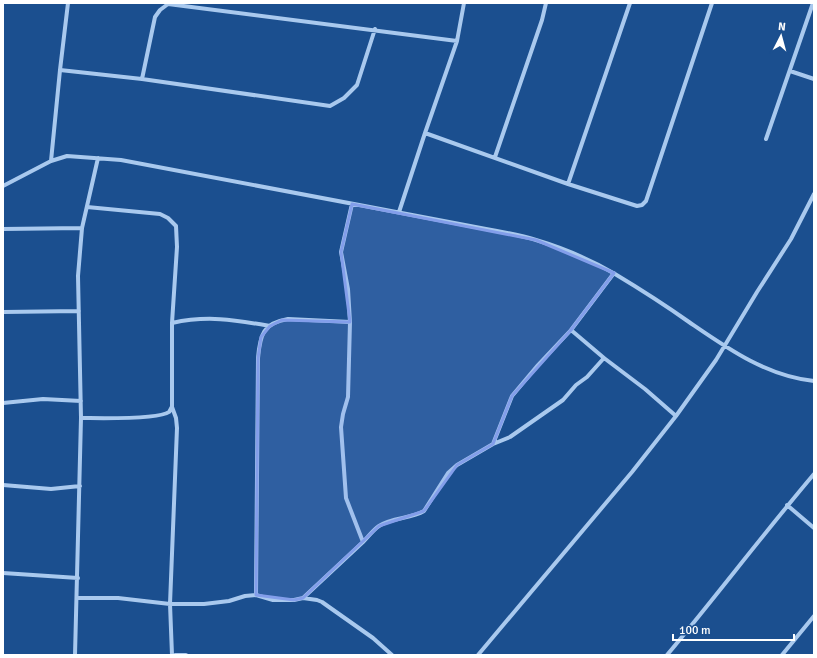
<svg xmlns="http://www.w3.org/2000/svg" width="817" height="658" viewBox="0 0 817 658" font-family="Signika,sans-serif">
  <rect width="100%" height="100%" fill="#1b4f8f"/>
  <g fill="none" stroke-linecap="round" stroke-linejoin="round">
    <path stroke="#a9c9ee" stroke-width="4" d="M60,70L142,79L330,106L344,98L357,85L375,29
      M790,71L814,79
      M142,79L155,17L160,10L168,4L457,41
      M425,133L568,184L637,206L642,205L646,201L712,3
      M766,139L813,3
      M495,157L542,20L546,3
      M51,161L60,70L68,3
      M568,184L630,3
      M3,186L51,161L67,156L121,160L486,229C503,232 520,235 536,240C563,248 591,260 615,274C640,289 665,305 689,322C727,348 766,376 814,381
      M399,212L425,133L457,41L464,3
      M3,229L82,228
      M3,312L79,311
      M172,323C208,315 235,320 270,326
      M571,330L614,273
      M3,403L43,399L81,401
      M81,418C97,418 158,420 169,412C170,411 171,408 172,407V323L177,247L176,226L168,218L160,214L87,207
      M493,444L512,396L538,365L571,330L604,358
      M3,485L51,489L80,486
      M787,505L814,528
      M363,542C368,537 373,530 379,526C392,517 411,519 424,511L448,473L457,465L493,444L510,437L563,400L576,385L587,377L604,358L645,389L676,416
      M3,573L78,578
      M256,595L258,358C260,335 263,323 288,319L350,322
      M78,598H118L170,604H204L229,601L245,596L256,595L273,600H294L303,598L317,600L322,602L329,607L373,638L392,655
      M303,598L363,542L346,498L341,427L343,414L348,397L350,322L348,289L341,252L352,204
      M75,655L81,418L78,276L82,228L98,158
      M172,655L170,604L177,428L176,418L172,407
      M175,655H186
      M478,655L632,472L676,416L716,360L757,292L791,239L814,194
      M667,655C717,595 764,533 814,474
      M782,655L814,616"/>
  </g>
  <path fill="#839eea" fill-opacity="0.2" stroke="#839eea" stroke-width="3" stroke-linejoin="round" d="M352,204L536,240L614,273L571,330L512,396L493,444L457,465L424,511L379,526L303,598L294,600L256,595L258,358L261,337L270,326L282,320L350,322L341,252Z"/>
  <rect width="817" height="658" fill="none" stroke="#ffffff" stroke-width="8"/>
  <g transform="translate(781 36) rotate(6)" stroke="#1b4f8f" stroke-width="3" paint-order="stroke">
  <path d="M0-3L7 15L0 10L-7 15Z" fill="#ffffff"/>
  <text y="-6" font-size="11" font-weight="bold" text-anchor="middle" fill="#ffffff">N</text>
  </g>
  <path d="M673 634v6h121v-6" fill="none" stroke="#ffffff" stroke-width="2"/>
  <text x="679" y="634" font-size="12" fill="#ffffff" stroke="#1b4f8f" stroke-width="3" paint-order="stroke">100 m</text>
</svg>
